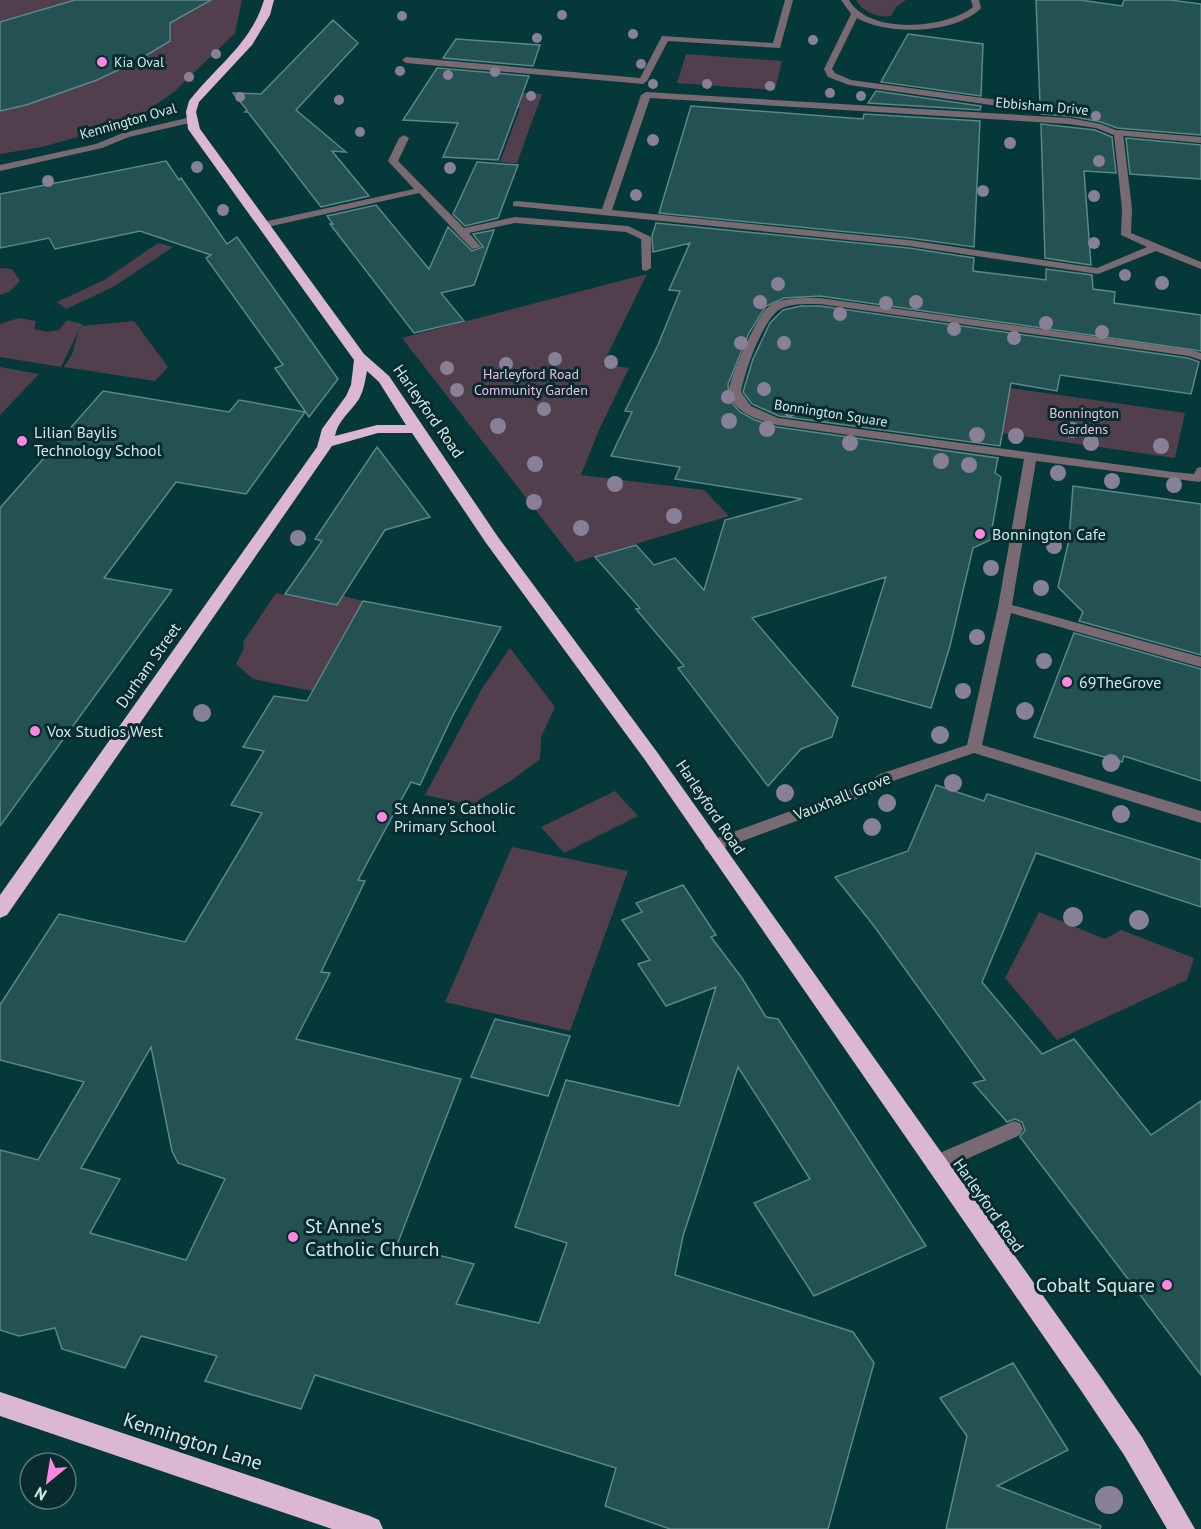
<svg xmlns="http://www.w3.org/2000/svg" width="1201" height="1529" viewBox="0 0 1201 1529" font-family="'PT Sans',sans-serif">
  <rect width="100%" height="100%" fill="#053838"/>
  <path fill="#523f4d" d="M0,0H242L235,33L174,92L131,122L42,147L0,154Z
    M856,0H906L896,7L891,16C877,18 863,12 856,0Z
    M686,54L782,61L775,90L677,83Z
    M445,88L542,94L517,163L500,162L520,108L462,105Z
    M158,243L173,247L113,287L66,309L57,302L104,280Z
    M0,268L12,269L20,281L9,292L0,295Z
    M647,274L603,364L629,368L599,430L581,475L704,490L729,516L576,562L402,338Z
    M19,318L36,321L34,329L47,332L59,330L67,320L82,324V326L134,321L168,367L155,381L64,367L72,354L79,330L61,367L0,357V324Z
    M0,367L39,374L0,415Z
    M1010,388L1185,413L1175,458L1002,433Z
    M276,593L336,605L343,596L363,601L312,691L253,679L236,664L244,648L243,642Z
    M510,648L555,707L541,737L540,759L512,780L471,805L425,795L481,690Z
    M615,791L638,816L564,853L541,827Z
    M512,847L628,871L570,1031L445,1002Z
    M1039,912L1105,939L1121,930L1194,958L1187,980L1057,1040L1005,978Z"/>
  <path fill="#245152" stroke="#5a8888" stroke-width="1.5" fill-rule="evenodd" d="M75,0H211L170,23V41L137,61L97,80L26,105L0,111V22Z
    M1036,0H1080L1122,6L1124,0H1170L1201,4V135L1117,128L1101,122L1069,116L1042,114L1048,108L1040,104Z
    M333,20L358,43L296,110L346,152L332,151L369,196L321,207L248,112H245L247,110L233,93L261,94Z
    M908,34L983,44L981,96L881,82Z
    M456,39L540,45L533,66L443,58Z
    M437,68L529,76L498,160L443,157L458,123L403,120Z
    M876,91L981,106L980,110L868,103Z
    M691,106L863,119L864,114L980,121L974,247L909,238L659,213Z
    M1041,124L1095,130L1112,137L1116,173L1084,171L1091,265L1045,258Z
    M1126,138L1201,145V179L1130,174Z
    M166,161L179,180L181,178L227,244L237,237L338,379L309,417L275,368L283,365L206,258L211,255L140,231L55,249L49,238L0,248V194Z
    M477,162L518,165L498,218L465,226L453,214Z
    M376,205L429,269L448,227L472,251L483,247L473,234L494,230L474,285L441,293L464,321L414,333L330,224H333L327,216Z
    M656,223L909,248L974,258L973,271L1046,280V269L1092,275L1093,289L1115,292L1114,303L1201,315V351L820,296L784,298L766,306L749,333L728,384L729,400L740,412L755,420L777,427L998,458L995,473L1001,477L990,540L973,548L950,646L931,708L852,686L886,577L752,618L838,718L832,737L801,749L768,786L678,668L684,666L636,609L640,608L595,557L636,545L654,565L675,558L704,590L725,520L802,499L675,479L680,467L611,456L632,412L625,411L658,345L680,291L669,290L690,243L653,252L652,236Z
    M801,306H820L1188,358L1199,362L1191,394L1060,375L1057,391L1011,383L1000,446L779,416L752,404L743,392L753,359L770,323L783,310Z
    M103,391L229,412L239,400L305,412L246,494L176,482L104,578L172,590L0,826V508Z
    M377,447L430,517L385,530L337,605L285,594L322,541L315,539Z
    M1073,486L1201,504V655L1079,621L1083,612L1058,587L1069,540Z
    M363,601L501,627L452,717L420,785L411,782L358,880L365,881L321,972L330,973L296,1039L461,1079L397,1245L474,1264L456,1304L539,1323L567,1243L515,1227L566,1080L679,1106L716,987L666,1006L638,964L650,960L622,920L642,912L636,903L683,885L716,935L711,937L742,978L766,1017L778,1019L926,1246L814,1296L754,1203L810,1179L738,1067L683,1236L675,1275L853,1332L874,1363L828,1529H670L605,1506L616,1468L315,1375L301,1409L205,1381L217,1356L141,1336L125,1368L62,1349L55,1328L19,1336L0,1330V1150L38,1160L84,1082L0,1060V1005L59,914L185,942L262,813L231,805L264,751L243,747L274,696L307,701ZM151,1047L172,1151L178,1163L225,1179L186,1260L90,1233L120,1179L81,1168Z
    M1074,633L1201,669V781L1124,756L1122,762L1034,737Z
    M936,785L984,801L987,794L1201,860V907L1036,853L982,982L1042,1054L1074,1039L1151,1135L1201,1101V1375L1020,1137L1025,1130L1022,1122L1015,1119L1007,1122L973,1083L985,1080L874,926L835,877L908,851Z
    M495,1019L570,1036L548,1096L471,1077Z
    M1013,1363L1068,1450L997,1486L1101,1526L1100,1529H946L967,1436L940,1398Z"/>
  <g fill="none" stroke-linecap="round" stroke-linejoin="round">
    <path fill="#786973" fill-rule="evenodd" d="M785,0H793L780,48L668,41L647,81L643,84L406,63L402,60L406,57L640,78L662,36L773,43Z
      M841,0H849C869,35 945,29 973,7L971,0H979L981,8C956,34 888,36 857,18L832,69L835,73L851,80L1041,106L1046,109L1041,112L849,85L828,77L824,69L851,14Z
      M1118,130L1201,137V143L1115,135V131Z
      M404,135L409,138L398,161L464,228L515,217L628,226L651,237V268L646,271L642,270L641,239L626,232L515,223L469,233L481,247L472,249L419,193L263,228L258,225L263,222L414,189L388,161L399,138Z
      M1014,1121L1020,1123L1023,1129L1020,1135L942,1170L935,1172L928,1170L926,1164L928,1158Z"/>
    <path fill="#786973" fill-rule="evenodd" d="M646,92L1069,118L1101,124L1123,133L1132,209L1131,233L1201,262V269L1156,251L1098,274L909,246L513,206V202L517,201L602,209L641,95ZM650,98L1069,124L1096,128L1114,135L1122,209L1121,235L1147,247L1097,268L909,240L612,210Z
      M191,117L194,118V122L129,137L102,148L0,171V165L96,144L123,133Z
      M803,298H820L1191,350L1201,353V360L1189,356L820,304C808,304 793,303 782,308C763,317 745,371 741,392L751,406L778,418L1173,472L1194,474L1197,468L1201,467V481L1199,482L1036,461L1012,605L1201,657V667L1011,613L982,745L1201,811V823L974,753L890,782L875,792L718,850H706L704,846L706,842L865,784L880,774L967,745L998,607L1024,459L777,425C761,421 731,412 729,392C728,379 758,315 768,307C777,299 791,299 803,298Z"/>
    <path fill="#dbb7d1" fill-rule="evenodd" d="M264,0H274L270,15L252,45L199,102L196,112L200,129L364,354L389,376L498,537L657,752L1100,1376L1142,1437L1195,1529H1167L1124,1455L1082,1392L645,760L486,543L412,433H378L332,446L7,915L0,918V895L317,447L322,429L346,396L351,385L354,360L188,129L186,112L189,101C216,66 251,44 264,0ZM367,371L379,382L406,425H377L335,436C337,422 351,411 359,399C364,390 365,381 367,371Z
      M0,1392L370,1516L379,1520L383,1529H332L0,1416Z"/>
  </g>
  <g fill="#888097">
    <circle cx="562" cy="15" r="5"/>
    <circle cx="402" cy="16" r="5"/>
    <circle cx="633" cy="34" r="5"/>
    <circle cx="537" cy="38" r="5"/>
    <circle cx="813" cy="40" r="5"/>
    <circle cx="216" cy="54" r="5"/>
    <circle cx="641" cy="64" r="5"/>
    <circle cx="400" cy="71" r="5"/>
    <circle cx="495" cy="72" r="5"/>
    <circle cx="448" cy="75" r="5"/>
    <circle cx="189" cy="77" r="5"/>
    <circle cx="653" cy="84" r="5"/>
    <circle cx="707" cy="84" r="5"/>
    <circle cx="770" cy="86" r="5"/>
    <circle cx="830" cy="93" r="5"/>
    <circle cx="531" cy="96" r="5"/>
    <circle cx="861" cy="96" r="5"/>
    <circle cx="240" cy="97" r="5"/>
    <circle cx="339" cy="100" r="5"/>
    <circle cx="1096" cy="116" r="5"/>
    <circle cx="129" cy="123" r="5"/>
    <circle cx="360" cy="132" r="5"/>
    <circle cx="653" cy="140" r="6"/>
    <circle cx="1010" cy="143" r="6"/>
    <circle cx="1099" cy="161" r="6"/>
    <circle cx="197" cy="167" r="6"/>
    <circle cx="450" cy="168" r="6"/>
    <circle cx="48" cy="181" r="6"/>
    <circle cx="983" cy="191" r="6"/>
    <circle cx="636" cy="195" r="6"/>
    <circle cx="1094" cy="196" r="6"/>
    <circle cx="223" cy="210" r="6"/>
    <circle cx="1094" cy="243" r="6"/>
    <circle cx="1125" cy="275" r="6"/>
    <circle cx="1162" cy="283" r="7"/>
    <circle cx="778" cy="284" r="7"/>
    <circle cx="760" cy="302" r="7"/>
    <circle cx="916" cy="302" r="7"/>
    <circle cx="886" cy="303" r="7"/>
    <circle cx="840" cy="314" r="7"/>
    <circle cx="1046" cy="323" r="7"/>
    <circle cx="954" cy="329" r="7"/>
    <circle cx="1102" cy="332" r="7"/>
    <circle cx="1014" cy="338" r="7"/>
    <circle cx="741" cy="343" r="7"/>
    <circle cx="784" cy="343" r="7"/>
    <circle cx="555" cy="359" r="7"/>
    <circle cx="611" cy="362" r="7"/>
    <circle cx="506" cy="364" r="7"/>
    <circle cx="447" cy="368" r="7"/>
    <circle cx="764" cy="389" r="7"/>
    <circle cx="457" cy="390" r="7"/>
    <circle cx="728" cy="397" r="7"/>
    <circle cx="544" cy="409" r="7"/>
    <circle cx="790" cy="410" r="7"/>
    <circle cx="827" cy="414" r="7"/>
    <circle cx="729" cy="421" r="8"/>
    <circle cx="498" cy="426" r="8"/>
    <circle cx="767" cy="429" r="8"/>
    <circle cx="1072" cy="430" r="8"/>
    <circle cx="977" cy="435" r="8"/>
    <circle cx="1016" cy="436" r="8"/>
    <circle cx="850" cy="443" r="8"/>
    <circle cx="1091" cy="443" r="8"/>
    <circle cx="1161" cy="446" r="8"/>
    <circle cx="941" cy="461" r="8"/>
    <circle cx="535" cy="464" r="8"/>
    <circle cx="969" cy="465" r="8"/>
    <circle cx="1058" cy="473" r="8"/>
    <circle cx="1112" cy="481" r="8"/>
    <circle cx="615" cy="484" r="8"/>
    <circle cx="1174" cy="485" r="8"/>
    <circle cx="534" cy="502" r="8"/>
    <circle cx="674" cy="516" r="8"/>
    <circle cx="581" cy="528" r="8"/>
    <circle cx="298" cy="538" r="8"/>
    <circle cx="1054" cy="546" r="8"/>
    <circle cx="991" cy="568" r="8"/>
    <circle cx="1041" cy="588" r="8"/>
    <circle cx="977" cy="637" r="8"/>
    <circle cx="1044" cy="661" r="8"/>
    <circle cx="963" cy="691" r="8"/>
    <circle cx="1025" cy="711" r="9"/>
    <circle cx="202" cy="713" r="9"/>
    <circle cx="940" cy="735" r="9"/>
    <circle cx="1111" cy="763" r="9"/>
    <circle cx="953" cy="783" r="9"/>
    <circle cx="785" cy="793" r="9"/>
    <circle cx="887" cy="803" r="9"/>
    <circle cx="1121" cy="814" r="9"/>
    <circle cx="872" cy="827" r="9"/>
    <circle cx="1073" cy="917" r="10"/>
    <circle cx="1139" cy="920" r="10"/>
    <circle cx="1109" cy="1500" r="14"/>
  </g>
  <g fill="#fd86e2" stroke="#082c2d" stroke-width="2">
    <circle cx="102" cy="62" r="6"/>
    <circle cx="22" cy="441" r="6"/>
    <circle cx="980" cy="534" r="6"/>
    <circle cx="1067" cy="682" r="6"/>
    <circle cx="35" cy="731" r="6"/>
    <circle cx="382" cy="817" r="6"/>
    <circle cx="293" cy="1237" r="6"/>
    <circle cx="1167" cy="1285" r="6"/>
  </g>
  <g text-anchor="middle" stroke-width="6" stroke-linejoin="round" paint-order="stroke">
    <g font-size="14" fill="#d1e8e8" stroke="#082c2d" text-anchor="start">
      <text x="114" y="67">Kia Oval</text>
    </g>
    <g font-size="14" fill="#d1e8e8" stroke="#082c2d">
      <text transform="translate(1042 106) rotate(5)" y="5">Ebbisham Drive</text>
      <text transform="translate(128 121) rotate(-16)" y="5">Kennington Oval</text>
      <text transform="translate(831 413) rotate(9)" y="5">Bonnington Square</text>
    </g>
    <g font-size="14" fill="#f4bbe5" stroke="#082c2d">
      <text x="531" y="379">Harleyford Road<tspan x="531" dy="16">Community Garden</tspan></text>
      <text x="1084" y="418">Bonnington<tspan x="1084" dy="16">Gardens</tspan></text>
    </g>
    <g font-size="16" fill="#d1e8e8" stroke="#082c2d">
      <text transform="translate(429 411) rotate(55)" y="6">Harleyford Road</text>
      <text transform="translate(148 665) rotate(-55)" y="6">Durham Street</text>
      <text transform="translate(842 796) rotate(-22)" y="6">Vauxhall Grove</text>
      <text transform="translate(711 807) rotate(56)" y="6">Harleyford Road</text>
      <text transform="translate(989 1205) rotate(55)" y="6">Harleyford Road</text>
    </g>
    <g font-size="16" fill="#d1e8e8" stroke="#082c2d" text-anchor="start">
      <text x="34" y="438">Lilian Baylis<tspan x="34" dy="18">Technology School</tspan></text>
      <text x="992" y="540">Bonnington Cafe</text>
      <text x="1079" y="688">69TheGrove</text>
      <text x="47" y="737">Vox Studios West</text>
      <text x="394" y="814">St Anne's Catholic<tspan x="394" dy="18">Primary School</tspan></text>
    </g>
    <g font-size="20" fill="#d1e8e8" stroke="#082c2d" text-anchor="start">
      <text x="305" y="1233">St Anne's<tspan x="305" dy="23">Catholic Church</tspan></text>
      <text x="1155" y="1292" text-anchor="end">Cobalt Square</text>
    </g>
    <g font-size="20" fill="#d1e8e8" stroke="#082c2d">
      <text transform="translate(193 1441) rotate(18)" y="7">Kennington Lane</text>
    </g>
  </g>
  <g transform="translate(48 1481) rotate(210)"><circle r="28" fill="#082c2d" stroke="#587778" stroke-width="1.5"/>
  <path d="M0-4.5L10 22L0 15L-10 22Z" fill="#fd86e2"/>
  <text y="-9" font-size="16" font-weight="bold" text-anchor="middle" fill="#d1e8e8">N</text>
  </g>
</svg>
